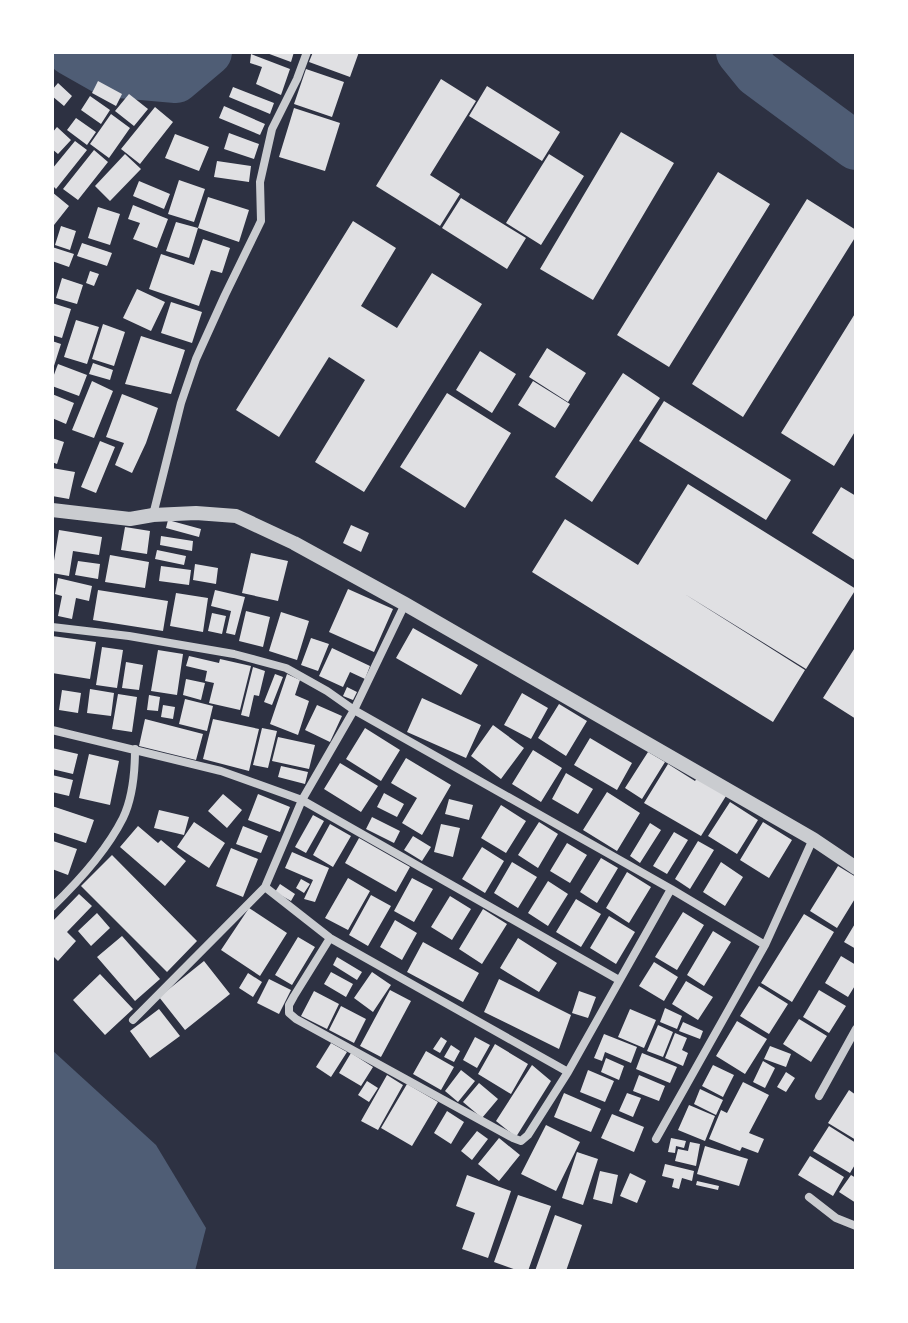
<svg xmlns="http://www.w3.org/2000/svg" width="908" height="1323" viewBox="0 0 908 1323" font-family="'Exo 2',sans-serif">
  <rect width="100%" height="100%" fill="#2d3142"/>
  <path fill="#4f5d75" d="M52,1050L156,1145L206,1228L195,1271H52Z"/>
  <g fill="none" stroke-linecap="round" stroke-linejoin="round">
    <path stroke="#4f5d75" stroke-width="48" d="M71,52L108,73L176,79L208,52
      M740,52L757,73L856,146"/>
  </g>
  <path fill="#e0e0e3" d="M264,52H294L291,62Z
    M313,52H359L350,77L309,62Z
    M251,54L290,69L281,95L256,84L262,67L250,63Z
    M306,69L344,82L332,117L294,104Z
    M441,79L476,101L430,175L460,194L440,226L376,186Z
    M98,81L122,94L116,106L92,93Z
    M58,83L72,96L64,106L52,96V90Z
    M487,86L560,132L542,161L469,116Z
    M233,87L274,103L270,114L229,97Z
    M129,94L148,109L134,126L115,111Z
    M90,96L110,110L101,124L81,110Z
    M224,106L265,124L260,135L219,118Z
    M155,107L173,122L140,164L121,149Z
    M294,108L340,123L325,171L279,157Z
    M111,114L130,128L109,158L90,144Z
    M76,118L96,132L87,145L67,130Z
    M57,127L71,140L58,154L52,149V133Z
    M621,132L674,163L593,300L540,269Z
    M229,133L259,144L254,159L224,149Z
    M175,134L209,147L199,171L165,158Z
    M75,141L87,150L56,189L52,185V169Z
    M94,150L108,162L78,200L63,189Z
    M125,154L141,169L110,201L95,186Z
    M549,154L584,176L541,245L506,223Z
    M217,161L251,166L249,182L214,177Z
    M718,172L770,204L669,367L617,335Z
    M179,180L205,189L194,222L168,214Z
    M139,181L170,194L164,209L133,196Z
    M52,192L69,206L54,225L52,223Z
    M208,197L249,210L239,242L198,228Z
    M461,198L526,238L507,269L442,228Z
    M807,199L856,230V236L743,417L692,384Z
    M133,205L168,219L157,248L133,239L140,223L128,219Z
    M98,207L120,214L110,245L88,238Z
    M353,221L396,248L361,306L397,328L432,273L482,304L364,492L315,462L365,380L329,357L279,437L236,410Z
    M176,222L198,228L189,258L166,251Z
    M61,226L76,231L70,250L55,245Z
    M203,239L230,248L222,273L211,270L199,306L149,289L161,254L194,265Z
    M82,243L112,253L107,266L77,256Z
    M52,247L74,254L69,267L52,261Z
    M90,271L99,274L94,286L86,283Z
    M62,278L83,285L77,304L56,298Z
    M137,289L165,302L151,331L123,318Z
    M171,302L202,312L192,343L161,333Z
    M52,303L71,309L62,338L52,335Z
    M856,312V430L834,466L781,433Z
    M76,320L99,327L87,364L64,357Z
    M103,324L125,332L114,366L92,359Z
    M141,336L185,350L171,394L125,384Z
    M52,341L61,344L53,369H52Z
    M547,348L586,373L568,402L529,377Z
    M480,351L516,374L492,413L456,390Z
    M93,363L113,370L110,380L89,374Z
    M58,364L87,375L79,396L52,386V380Z
    M623,373L660,398L592,502L555,477Z
    M92,381L113,391L94,438L72,430Z
    M533,381L570,404L555,428L518,405Z
    M447,393L511,433L465,508L400,467Z
    M52,394L74,403L66,424L52,418Z
    M122,394L158,408L146,443L132,473L115,465L124,443L106,437Z
    M664,401L791,480L766,520L639,441Z
    M52,438L64,442L57,464L52,462Z
    M100,441L115,447L96,493L81,487Z
    M52,468L75,472L69,499L52,496Z
    M688,484L856,589L806,669L683,593L805,670L773,722L532,572L565,519L638,565Z
    M841,487L856,496V561L812,533Z
    M168,520L201,529L199,537L166,528Z
    M351,525L369,533L361,552L343,543Z
    M125,527L150,531L147,554L121,550Z
    M59,530L102,537L99,555L73,551L69,576L52,573Z
    M161,536L193,541L192,551L160,545Z
    M157,550L186,556L184,565L155,559Z
    M251,553L288,561L278,601L242,593Z
    M110,555L149,562L145,588L105,582Z
    M78,561L100,564L98,579L75,575Z
    M195,564L218,568L216,584L193,580Z
    M161,566L191,570L189,585L159,581Z
    M58,578L92,586L89,601L76,598L72,619L58,616L62,596L55,594Z
    M348,589L393,609L374,652L329,632Z
    M98,590L168,601L163,631L93,620Z
    M215,590L245,597L235,635L226,633L231,611L211,606Z
    M176,593L208,598L203,632L170,626Z
    M246,611L270,617L263,647L239,641Z
    M281,612L309,621L297,660L269,651Z
    M212,613L226,616L222,634L208,631Z
    M413,628L478,665L461,695L396,658Z
    M52,636L96,642L90,679L52,673Z
    M311,638L329,644L318,671L301,665Z
    M856,646V719L823,698Z
    M102,647L123,650L117,688L96,685Z
    M332,648L370,666L365,679L350,672L343,687L319,676Z
    M158,650L183,654L177,695L151,691Z
    M189,656L219,663L220,659L251,666L240,710L209,703L214,683L205,681L207,671L186,666Z
    M126,662L143,665L139,690L122,688Z
    M253,667L265,671L259,696L254,695L249,717L241,715Z
    M275,674L283,677L272,705L264,702Z
    M287,674L300,680L295,695L309,701L298,735L270,724Z
    M186,679L205,683L201,700L183,695Z
    M347,687L357,692L353,700L343,696Z
    M90,689L114,693L111,716L87,713Z
    M62,690L81,693L78,713L59,710Z
    M522,693L548,708L531,739L504,725Z
    M118,694L137,697L132,732L112,729Z
    M149,695L160,697L158,711L147,710Z
    M422,698L481,725L466,758L407,732Z
    M185,699L213,706L207,731L179,724Z
    M559,704L587,721L566,756L538,738Z
    M163,705L175,707L173,719L161,717Z
    M317,705L342,716L330,742L305,730Z
    M145,719L203,734L196,760L139,746Z
    M213,719L259,729L249,771L203,759Z
    M493,725L524,748L501,779L471,756Z
    M262,728L277,731L268,768L253,765Z
    M365,728L400,750L381,781L346,759Z
    M278,737L315,745L309,769L272,761Z
    M590,738L632,763L617,790L574,765Z
    M52,748L78,754L73,774L52,769Z
    M533,750L562,768L541,802L512,784Z
    M648,752L665,762L642,799L625,788Z
    M89,754L119,761L110,805L79,798Z
    M406,758L451,785L422,835L402,823L417,798L391,783Z
    M340,763L378,786L361,812L324,789Z
    M668,764L695,781L697,778L726,796L701,836L644,803Z
    M281,766L308,772L305,784L278,777Z
    M566,773L593,789L578,814L552,799Z
    M52,775L73,780L69,796L52,792Z
    M607,792L640,813L617,851L583,830Z
    M384,793L404,804L397,817L377,807Z
    M223,794L242,810L227,828L208,811Z
    M258,794L290,807L280,832L248,820Z
    M449,799L473,805L469,820L445,814Z
    M730,802L758,820L737,854L708,836Z
    M501,805L526,821L506,853L481,838Z
    M52,806L94,820L86,843L52,832Z
    M159,810L189,817L184,835L154,828Z
    M313,815L324,821L306,853L295,847Z
    M372,817L400,831L394,843L366,829Z
    M194,822L225,843L209,868L177,847Z
    M539,822L558,834L538,868L518,855Z
    M763,822L792,840L769,878L740,860Z
    M650,823L661,830L640,863L630,856Z
    M330,824L351,836L333,867L313,855Z
    M441,824L460,828L453,857L434,852Z
    M138,826L158,843L161,840L186,861L165,886L120,847Z
    M243,826L268,836L261,853L236,844Z
    M674,832L688,840L667,874L653,866Z
    M413,836L431,847L422,861L404,850Z
    M359,838L410,867L396,892L345,863Z
    M53,841L77,849L68,875L52,869Z
    M698,841L714,850L690,889L675,879Z
    M567,843L587,855L570,883L550,871Z
    M482,847L504,861L485,893L462,879Z
    M231,848L258,859L243,897L216,886Z
    M292,852L329,868L315,902L304,899L313,880L285,868Z
    M112,855L197,941L167,972L81,886Z
    M601,858L618,868L597,903L580,892Z
    M512,862L537,877L518,908L494,893Z
    M721,862L743,877L725,906L703,892Z
    M838,866L856,877V897L837,928L810,911Z
    M627,872L651,887L629,923L606,908Z
    M348,878L370,891L348,930L325,918Z
    M412,878L433,889L414,922L394,911Z
    M301,879L310,884L304,893L296,888Z
    M548,881L568,894L548,926L528,913Z
    M280,884L295,894L291,901L275,892Z
    M79,894L92,906L67,932L76,941L58,961L52,955V922Z
    M371,895L391,906L368,946L349,935Z
    M450,896L471,909L452,940L431,927Z
    M576,899L601,914L581,947L556,932Z
    M249,908L287,933L260,976L221,950Z
    M483,909L507,924L482,964L459,949Z
    M683,912L704,925L677,970L655,957Z
    M97,913L110,928L91,946L78,931Z
    M804,914L834,932L792,1002L761,983Z
    M609,916L635,932L616,964L590,948Z
    M395,920L417,933L402,960L380,947Z
    M856,922V949L844,942Z
    M713,931L731,942L704,986L687,975Z
    M122,936L160,979L135,1001L97,957Z
    M298,937L315,947L292,985L275,975Z
    M518,938L557,963L539,992L500,968Z
    M423,942L479,973L463,1002L407,972Z
    M841,956L856,965V984L848,997L825,983Z
    M337,957L362,972L357,980L333,965Z
    M204,961L230,994L185,1030L159,997Z
    M654,962L678,977L664,1001L639,986Z
    M331,972L353,984L346,997L324,984Z
    M372,972L391,985L373,1012L354,998Z
    M248,973L262,982L253,997L239,988Z
    M100,974L133,1009L105,1035L73,1000Z
    M269,979L291,990L279,1014L257,1003Z
    M499,979L571,1015L559,1049L484,1012Z
    M686,981L713,997L698,1020L672,1004Z
    M759,986L788,1004L769,1034L740,1016Z
    M390,990L411,1001L381,1057L360,1046Z
    M819,990L846,1006L829,1033L803,1017Z
    M314,991L339,1004L327,1029L301,1016Z
    M579,991L596,997L588,1018L572,1013Z
    M341,1006L366,1019L354,1043L329,1030Z
    M665,1008L682,1016L677,1029L660,1022Z
    M159,1009L180,1036L150,1058L130,1031Z
    M630,1009L656,1020L644,1048L618,1037Z
    M799,1019L827,1036L811,1062L783,1044Z
    M737,1021L767,1039L745,1074L716,1056Z
    M683,1022L703,1031L700,1039L679,1031Z
    M658,1025L673,1032L663,1057L647,1051Z
    M675,1033L687,1038L682,1050L688,1053L683,1066L665,1058Z
    M604,1034L637,1047L631,1063L605,1052L602,1061L594,1058Z
    M441,1037L447,1041L440,1053L433,1049Z
    M475,1037L490,1045L477,1068L463,1060Z
    M331,1043L347,1052L331,1077L316,1067Z
    M495,1044L528,1064L511,1094L478,1074Z
    M451,1045L460,1051L454,1062L444,1057Z
    M770,1046L791,1054L786,1067L764,1059Z
    M426,1051L454,1067L441,1090L413,1074Z
    M351,1053L373,1067L361,1086L339,1073Z
    M642,1053L677,1067L670,1083L636,1069Z
    M606,1058L624,1066L619,1080L601,1072Z
    M763,1061L775,1068L765,1088L753,1082Z
    M532,1065L551,1081L516,1137L496,1121Z
    M713,1065L734,1075L723,1097L702,1086Z
    M461,1070L475,1081L458,1102L445,1091Z
    M588,1070L614,1081L605,1102L580,1092Z
    M786,1072L795,1078L786,1092L777,1087Z
    M387,1075L403,1085L378,1130L361,1121Z
    M639,1075L665,1086L659,1101L633,1091Z
    M367,1081L378,1088L369,1102L358,1095Z
    M743,1082L769,1095L749,1133L764,1139L758,1153L742,1147L740,1151L709,1139L721,1110L727,1113Z
    M479,1083L498,1099L482,1118L463,1102Z
    M407,1084L438,1102L412,1146L381,1128Z
    M700,1089L723,1100L716,1115L694,1104Z
    M849,1090L856,1095V1140L828,1123Z
    M564,1093L601,1109L591,1132L554,1117Z
    M627,1093L641,1098L633,1117L619,1111Z
    M689,1105L715,1116L705,1141L678,1130Z
    M447,1111L464,1122L451,1144L434,1133Z
    M612,1114L644,1127L634,1152L601,1138Z
    M546,1125L580,1142L556,1191L521,1174Z
    M829,1126L856,1143V1163L850,1173L813,1151Z
    M477,1131L488,1139L472,1160L461,1151Z
    M499,1138L520,1155L499,1181L478,1164Z
    M671,1138L686,1141L684,1148L676,1146L675,1153L668,1152Z
    M690,1142L700,1144L696,1166L675,1161L678,1149L688,1151Z
    M705,1146L748,1159L739,1186L697,1174Z
    M577,1152L598,1159L583,1205L562,1198Z
    M810,1156L844,1177L833,1196L798,1175Z
    M665,1164L694,1171L692,1181L682,1178L679,1189L672,1187L674,1179L662,1176Z
    M600,1171L618,1175L612,1204L593,1199Z
    M630,1173L646,1181L637,1203L620,1196Z
    M467,1175L511,1191L488,1258L462,1249L475,1213L456,1206Z
    M851,1175L856,1178V1203L839,1192Z
    M697,1181L719,1186L718,1190L696,1185Z
    M518,1195L551,1206L528,1271H519L494,1262Z
    M555,1215L582,1225L566,1271H535Z"/>
  <g fill="none" stroke-linecap="round" stroke-linejoin="round">
    <path stroke="#caccd0" stroke-width="8" d="M153,515L181,403L196,359L225,295L261,221L260,182L272,129L297,79L307,52
      M405,604L354,710L302,800L265,887L330,938L568,1072
      M52,627L129,636L234,654L286,668L327,691L354,710L671,889L765,945
      M52,730L221,771L302,800L619,980
      M52,907C78,882 107,850 123,818C133,797 135,771 135,749
      M330,938L294,996L289,1005V1013L296,1019L513,1138L521,1141L528,1135L568,1072L671,889
      M133,1020L265,887
      M819,1096L856,1029
      M656,1139L765,945L813,839
      M809,1197L836,1218L856,1226"/>
    <path stroke="#caccd0" stroke-width="14" d="M52,510L130,519L153,515L196,513L236,516L294,543L405,604L813,839L856,868"/>
  </g>
  <rect width="908" height="1323" fill="none" stroke="#ffffff" stroke-width="108"/>
</svg>
